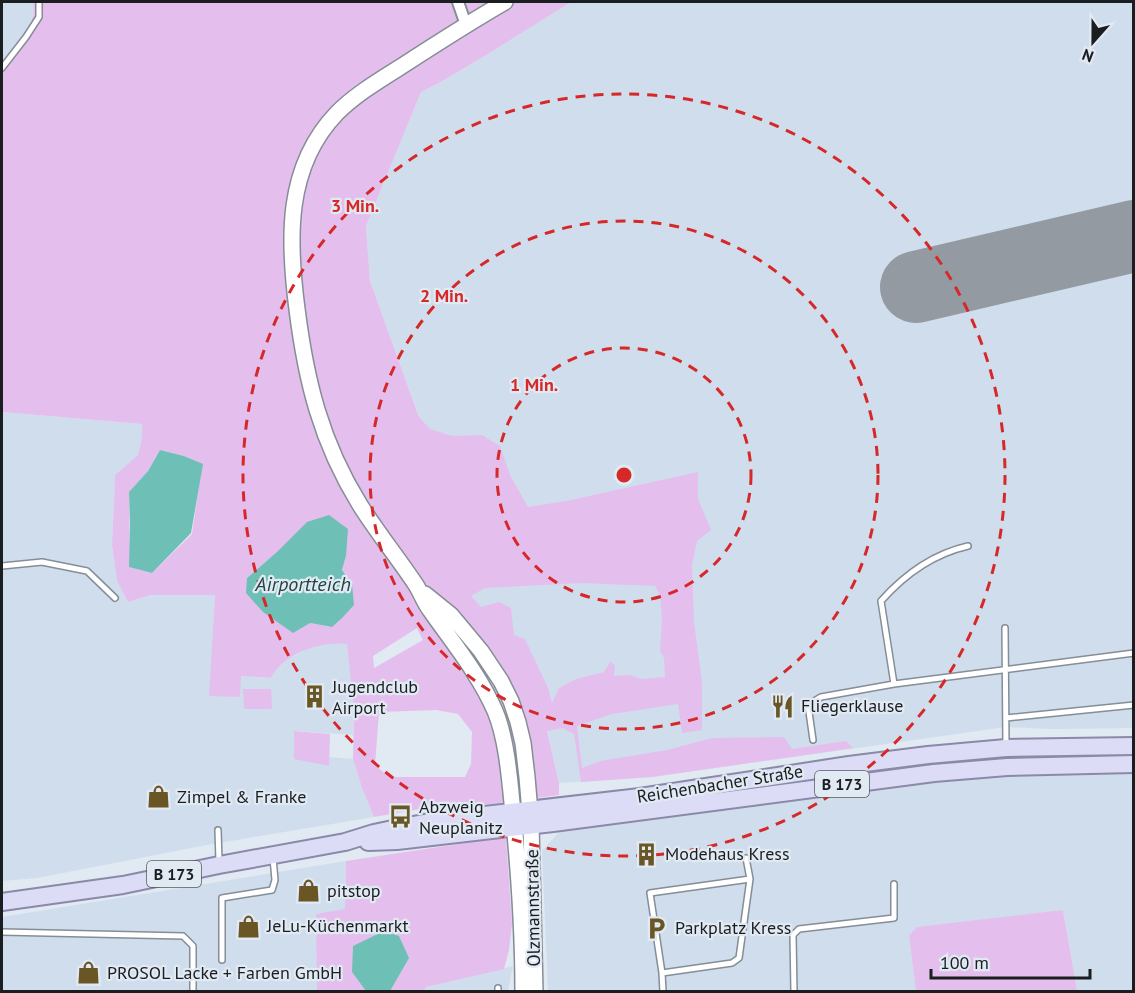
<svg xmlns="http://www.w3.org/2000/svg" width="1135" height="993" viewBox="0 0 1135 993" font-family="'PT Sans',sans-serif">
  <rect width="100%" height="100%" fill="#e1e9f3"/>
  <path fill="#d0dded" d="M2,2H33V15L29,26L18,42L2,61Z
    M571,2H1133V728L1054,729L1006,727L652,777L559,783L540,699L453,586L373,463L419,416L370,281L366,226L421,92L439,83L493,51Z
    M2,412L142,424V437L138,455L115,476L112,545L117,581L128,602L151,595L215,594L210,696L240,676L271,678L275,670L288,659L313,646L335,642L348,644L354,710L353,735L295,731L328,766L329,757L353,759L362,788L374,817L212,844L37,878L2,881Z
    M1133,770V991H1077L1063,910L909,936L916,991H548L542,851L560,831L961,776Z
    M346,861L345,909L317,975V991L2,992V917Z
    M513,966L508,991L424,992L426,987Z"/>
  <path fill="#e4bfed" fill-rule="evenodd" d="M33,2H571L493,51L439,83L421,92L366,226L370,281L419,417L430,429L452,436L482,435L500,446L510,475L528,507L566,501L698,472V499L711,530L697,541L692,565L694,622L702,682V730L682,733L678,704L612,714L577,726L582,768L600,761L667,750L712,738L784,737L792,749L846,741L853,748L652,777L581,782L574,734L563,728L547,731L559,783V795L492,804L432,807L374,817L362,788L353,759L354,710L347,644C321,641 284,653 271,678L241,676L240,697L209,696L215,595H151L128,602L117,581L112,545L115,475L138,455L142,437V424L2,412V61C13,48 28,34 33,16C34,12 33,6 33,2ZM160,450L184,456L202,464L192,534L152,573L130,567L129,492L148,471ZM278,551L346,556L342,570L352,584L332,627L310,623L247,578ZM580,583L655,586L660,595L662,619L660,651L664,658L665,677L641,679L630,675L614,676L615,665L610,662L604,672L576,679L559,688L552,703L548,688L525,639L514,635L511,608L499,602L481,607L471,596L485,588ZM417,628L423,640L374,668L373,656ZM436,710L458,714L472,732L471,764L465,777H389L375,765L379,712Z
    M243,689H271L272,709H244Z
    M294,731L330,734L329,766L294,759Z
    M491,839H506L512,924L509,950L504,969L426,987L424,991H317L316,914L345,909L346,861Z
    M1063,910L1077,991H916L909,936L917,927Z"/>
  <path fill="#6ec0b7" d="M160,450L184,456L203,464L191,533L152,573L129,567L130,524L129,492L148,471Z
    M329,515L348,529L346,556L342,570L352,584L354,605L342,618L332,627L310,623L293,633L263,612L246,593L247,578L278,551L307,522Z
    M384,931L399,936L409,958L390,991H366L352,972L353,946Z"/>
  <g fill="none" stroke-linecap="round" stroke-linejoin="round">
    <path stroke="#949aa2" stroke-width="72" d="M916,287L1134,236"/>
    <defs>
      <path id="lane" d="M2,68L26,37L39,17V2
        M2,566L42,562L87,571L115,598
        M1005,628L1006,746
        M894,684L881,601C905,574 933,554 968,546
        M1006,718L1134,705
        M813,740L808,705L821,697L894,684L1134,653
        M218,830L219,861
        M2,932L183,936L193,946V992
        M222,960V898L272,890L275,880L273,858
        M662,973L732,963L739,958L750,879L746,858
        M498,992V988
        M663,992L662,973L650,893L750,879
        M794,992L793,935L799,929L894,918V884"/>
      <path id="street" d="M458,2L466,25"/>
      <path id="secondary" d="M505,2C470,22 436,44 402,66C380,80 356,94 337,113C285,167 288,240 297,309C306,381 321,442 360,505C377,532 398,558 416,585C421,593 424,602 430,610C453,643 479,674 495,711C507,739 510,783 513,813C519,873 523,932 523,992
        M425,594L451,615L481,651L501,681L511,701L518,722L523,743L527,777L531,825L535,992"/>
      <path id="primary" d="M368,842L397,841L553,823L934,773L1007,767L1134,764
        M2,902L123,885L219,865L345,842L374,833L402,827L440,820L640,797L849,765L928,755L1006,748L1134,746"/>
    </defs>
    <use href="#lane" stroke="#858d96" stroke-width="8"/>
    <use href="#street" stroke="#858d96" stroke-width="14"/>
    <use href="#secondary" stroke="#858d96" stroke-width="18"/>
    <use href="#primary" stroke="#8a8aa8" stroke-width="20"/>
    <use href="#lane" stroke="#fff" stroke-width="5"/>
    <use href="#street" stroke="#fff" stroke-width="10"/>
    <use href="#secondary" stroke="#fff" stroke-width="15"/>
    <use href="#primary" stroke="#dcdcf6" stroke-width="16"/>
  </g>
  <g fill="none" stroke="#d62828" stroke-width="3" stroke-dasharray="10 8">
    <circle cx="624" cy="475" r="127"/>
    <circle cx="624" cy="475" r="254"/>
    <circle cx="624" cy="475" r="381"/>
  </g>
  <defs>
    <symbol id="building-bare" viewBox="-9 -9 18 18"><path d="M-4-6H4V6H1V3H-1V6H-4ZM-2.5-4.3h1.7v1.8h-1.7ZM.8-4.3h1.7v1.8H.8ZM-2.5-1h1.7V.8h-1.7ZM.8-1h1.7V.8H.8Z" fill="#6a5524" stroke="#e1e9f3" stroke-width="2.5" paint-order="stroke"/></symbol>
    <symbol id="restaurant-bare" viewBox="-9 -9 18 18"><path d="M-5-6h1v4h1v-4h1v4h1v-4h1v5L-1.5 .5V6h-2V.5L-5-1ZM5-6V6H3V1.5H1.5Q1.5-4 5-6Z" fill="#6a5524" stroke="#e1e9f3" stroke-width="2.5" paint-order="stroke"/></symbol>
    <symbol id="shop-bare" viewBox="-9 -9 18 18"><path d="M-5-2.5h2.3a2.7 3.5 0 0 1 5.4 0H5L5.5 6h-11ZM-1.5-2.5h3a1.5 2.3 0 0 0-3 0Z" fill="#6a5524" stroke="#e1e9f3" stroke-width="2.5" paint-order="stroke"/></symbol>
    <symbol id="bus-bare" viewBox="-9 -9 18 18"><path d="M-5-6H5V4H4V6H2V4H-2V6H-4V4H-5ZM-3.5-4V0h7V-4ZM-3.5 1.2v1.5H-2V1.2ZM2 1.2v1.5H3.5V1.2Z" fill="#6a5524" stroke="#e1e9f3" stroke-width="2.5" paint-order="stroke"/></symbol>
    <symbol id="parking-bare" viewBox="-9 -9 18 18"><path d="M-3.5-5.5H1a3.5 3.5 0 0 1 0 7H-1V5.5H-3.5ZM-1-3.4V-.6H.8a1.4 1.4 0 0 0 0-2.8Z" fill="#6a5524" stroke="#e1e9f3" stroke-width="2.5" paint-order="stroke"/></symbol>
  </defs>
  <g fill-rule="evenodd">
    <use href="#building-bare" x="298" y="680" width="33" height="33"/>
    <use href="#restaurant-bare" x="766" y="690" width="33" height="33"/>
    <use href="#shop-bare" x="142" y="780" width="33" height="33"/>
    <use href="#bus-bare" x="384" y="800" width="33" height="33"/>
    <use href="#building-bare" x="630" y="838" width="33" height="33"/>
    <use href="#shop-bare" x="292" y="874" width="33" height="33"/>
    <use href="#shop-bare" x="232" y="910" width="33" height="33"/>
    <use href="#parking-bare" x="640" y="912" width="33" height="33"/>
    <use href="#shop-bare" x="72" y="956" width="33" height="33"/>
  </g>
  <g text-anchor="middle" stroke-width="4.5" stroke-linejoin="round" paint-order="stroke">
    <g fill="#e1e9f3" stroke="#565b60" stroke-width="1.5">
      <rect x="815" y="771" width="54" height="26" rx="4.5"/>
      <rect x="147" y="861" width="54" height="26" rx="4.5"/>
    </g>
    <g font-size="16" font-weight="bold" fill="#1b1e21">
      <text x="842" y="790">B 173</text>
      <text x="174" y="880">B 173</text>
    </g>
    <g font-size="18" fill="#1b1e21" stroke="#e1e9f3" text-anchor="start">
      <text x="332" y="693">Jugendclub<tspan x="332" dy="21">Airport</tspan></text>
      <text x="801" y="712">Fliegerklause</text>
      <text x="177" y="803">Zimpel &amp; Franke</text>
      <text x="419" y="813">Abzweig<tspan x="419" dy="21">Neuplanitz</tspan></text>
      <text x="665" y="860">Modehaus Kress</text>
      <text x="327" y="897">pitstop</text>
      <text x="267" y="932">JeLu-Küchenmarkt</text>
      <text x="675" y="934">Parkplatz Kress</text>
      <text x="107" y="979">PROSOL Lacke + Farben GmbH</text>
    </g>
    <g font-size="18" fill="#1b1e21" stroke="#e1e9f3">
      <text transform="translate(720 784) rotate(-9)" y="6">Reichenbacher Straße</text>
      <text transform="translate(533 908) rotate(-91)" y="6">Olzmannstraße</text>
    </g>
    <g font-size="20" font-style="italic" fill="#1e4540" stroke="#e1e9f3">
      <text x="303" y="591">Airportteich</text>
    </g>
  </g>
  <circle cx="624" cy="475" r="9" fill="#d62828" stroke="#e1e9f3" stroke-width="3"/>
  <g font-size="18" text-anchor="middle" font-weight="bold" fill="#d62828" stroke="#e1e9f3" stroke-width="4.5" stroke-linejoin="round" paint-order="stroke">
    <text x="355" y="212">3 Min.</text>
    <text x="444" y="302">2 Min.</text>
    <text x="534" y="391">1 Min.</text>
  </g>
  <rect width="1135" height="993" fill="none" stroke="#1b1e21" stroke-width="6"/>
  <g transform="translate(1093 42) rotate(201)" stroke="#e1e9f3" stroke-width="4.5" paint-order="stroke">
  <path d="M0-4.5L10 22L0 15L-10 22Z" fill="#1b1e21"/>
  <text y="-9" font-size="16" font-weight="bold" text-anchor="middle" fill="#1b1e21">N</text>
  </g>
  <path d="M931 969v9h159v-9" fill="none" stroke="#1b1e21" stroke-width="3"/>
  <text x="940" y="969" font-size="18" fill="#1b1e21" stroke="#e1e9f3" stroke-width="4.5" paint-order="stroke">100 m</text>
</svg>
